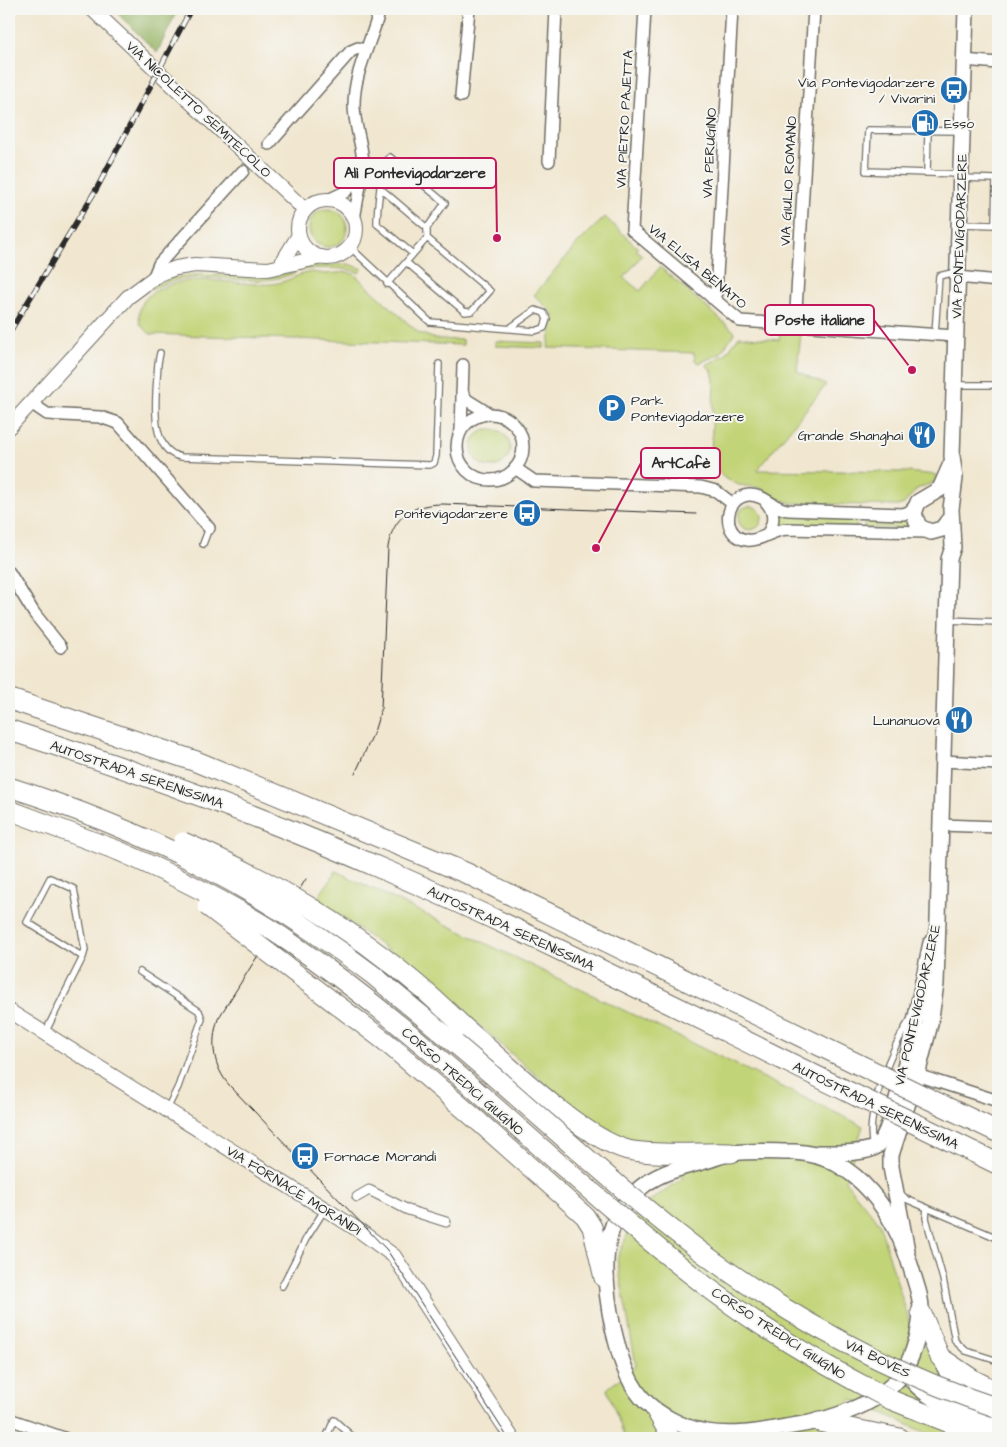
<svg xmlns="http://www.w3.org/2000/svg" width="1007" height="1447" viewBox="0 0 1007 1447" font-family="'Architects Daughter',sans-serif">
  <rect width="100%" height="100%" fill="#f6f6f2"/>
  <filter id="ink" filterUnits="userSpaceOnUse"><feTurbulence type="fractalNoise" baseFrequency=".02" numOctaves="2"/><feDisplacementMap in="SourceGraphic" scale="10" xChannelSelector="R" yChannelSelector="G"/><feConvolveMatrix kernelMatrix="1 2 1 2 8 2 1 2 1" color-interpolation-filters="sRGB"/></filter>
  <filter id="wash" filterUnits="userSpaceOnUse"><feTurbulence type="fractalNoise" baseFrequency=".0096" numOctaves="4" result="noise"/><feDisplacementMap in="SourceGraphic" scale="20" xChannelSelector="R" yChannelSelector="G"/><feGaussianBlur stdDeviation="1.12" result="paint"/><feColorMatrix in="noise" values="0 0 0 0 0 0 0 0 0 0 0 0 0 0 0 0 0 1.4 0 .05"/><feComposite in="paint" operator="in"/></filter>
  <g filter="url(#wash)">
    <rect width="100%" height="100%" fill="#f1e7d0"/>
    <path fill="#c2d478" stroke="#768052" d="M309 228a19 19 0 1 1 38 0a19 19 0 1 1-38 0Z
      M605,217L638,248L636,250L642,255L624,278L640,291L660,267L735,332L720,354L699,363L695,360L694,353L548,348L554,315L534,295L576,245Z
      M349,264L363,269L359,273C351,267 309,267 300,271L299,268C315,264 332,265 349,264Z
      M294,271L295,273C248,293 202,262 151,290L149,288C195,260 246,287 294,271Z
      M311,272L326,274L347,272L354,274L419,333L436,339L463,340V345L150,334L140,324C137,311 141,301 151,294C188,269 231,286 271,284C286,283 297,274 311,272Z
      M780,332L801,334L797,371L826,385L757,470L907,472L937,475L934,482L917,489L904,504L898,506L792,503L778,499L760,488L739,485L724,478L715,468L711,454L714,380L712,371L706,365L725,355L739,336L779,340Z
      M495,341L544,343V348L495,346Z
      M472 448a19 19 0 1 1 38 0a19 19 0 1 1-38 0Z
      M738 518a12 12 0 1 1 24 0a12 12 0 1 1-24 0Z
      M780,513L857,516L856,528L779,525Z
      M865,517L907,518L912,528H864Z
      M336,871L863,1126L845,1181L879,1223L913,1334L939,1362L998,1404V1438H937L852,1399L829,1438H625L607,1389L636,1365L617,1259L638,1209L683,1178L567,1102L414,969L317,899Z"/>
    <path fill="#99b668" stroke="#62704a" d="M121,9H178L157,53L117,13Z"/>
  </g>
  <g filter="url(#ink)">
    <g fill="none" stroke-linecap="round" stroke-linejoin="round">
      <defs>
        <path id="service" d="M960,131L868,130L866,171L960,174
          M927,173L928,131
          M380,188L427,228L445,203L390,157L384,162C381,182 377,203 377,224L413,254
          M960,224L995,225L996,179L961,178
          M350,247L430,322L535,331L544,328L547,319L544,313L535,310L510,328
          M406,262L465,312L472,311L490,291L427,238
          M387,284L427,238V228
          M935,334L939,276L956,272
          M160,353L158,363C157,389 146,450 181,457L430,465L434,463L436,456L439,364
          M956,385H998
          M203,544L209,528
          M947,620L998,622
          M140,972L199,1011L202,1019L178,1087L167,1109
          M45,1033L83,957L85,950L74,889L50,878L27,922L83,957
          M873,1146C864,1116 893,1043 911,1019
          M900,1193L906,1199L995,1237
          M927,1208L926,1218L943,1279L955,1341L966,1351L998,1361
          M282,1286L306,1239L325,1209
          M326,1438L334,1420L354,1438"/>
        <path id="pedestrian" d="M357,1197L369,1190L408,1210L446,1222"/>
        <path id="minor" d="M645,9L632,230L740,321L955,336
          M964,60L998,63
          M461,96L469,9
          M269,144L351,51L358,48L365,51
          M549,161L556,9
          M362,174C366,151 354,129 354,105C354,71 372,41 380,9
          M328,200L345,192L362,174L354,219
          M154,276L159,264L243,171
          M958,277L998,281
          M712,298L716,293L732,9
          M795,326L814,9
          M462,392L467,400L488,413
          M31,403L47,414L100,417L118,423L209,528
          M457 447a33 33 0 1 1 66 0a33 33 0 1 1-66 0Z
          M461,430L463,365
          M515,468L534,481L701,487L716,491L733,504
          M766,502C775,512 775,523 767,534
          M915,505L909,512L903,514L788,510C774,509 764,494 749,495C723,497 721,537 747,540C759,542 772,530 787,529L927,532
          M9,572L34,613L61,647
          M943,761L998,764
          M941,825L998,827
          M917,1075L998,1101
          M9,1419L64,1438"/>
        <path id="tertiary" d="M92,9L305,210
          M298 229a29 29 0 1 1 58 0a29 29 0 1 1-58 0Z
          M280,266L299,235
          M9,427L128,297L159,274L176,268L195,265L268,269L322,257
          M9,1011L360,1231L394,1256L512,1438
          M651,1407L662,1426L674,1438"/>
        <path id="secondary" d="M951,464L940,489L918,502L914,514L919,527L931,532L942,529L951,517
          M795,1152C858,1156 896,1216 912,1271C916,1284 922,1299 921,1313C920,1331 914,1353 905,1369C886,1403 828,1421 792,1426C763,1431 735,1437 706,1432C684,1428 657,1415 642,1398C625,1378 619,1353 613,1328C603,1280 597,1224 639,1189C659,1172 681,1168 705,1161C714,1159 723,1154 732,1153C753,1150 775,1152 795,1152Z
          M818,1153C832,1153 867,1155 878,1145C898,1126 923,978 931,943
          M907,1251L891,1167V1155L917,1075L930,1024L936,984L949,559L953,547L951,509L955,478L952,456L966,9
          M940,1357L953,1385L963,1396
          M905,1370C923,1403 965,1412 998,1425"/>
        <path id="trunk" d="M9,810L119,851
          M464,1027C503,1060 581,1138 628,1150C654,1156 702,1152 731,1153
          M478,1121L585,1216L592,1227L604,1278
          M921,1312L940,1357L974,1380L998,1392
          M889,1399L987,1438
          M819,1422L900,1438"/>
        <path id="motorway" d="M9,699L195,761L466,873L878,1074
          M9,730C137,771 264,817 387,871C547,940 701,1020 857,1096
          M927,1098L998,1132
          M918,1125L998,1164"/>
      </defs>
      <use href="#service" stroke="#706d65" stroke-width="8"/>
      <use href="#pedestrian" stroke="#706d65" stroke-width="11"/>
      <use href="#minor" stroke="#706d65" stroke-width="14"/>
      <use href="#tertiary" stroke="#706d65" stroke-width="16"/>
      <use href="#secondary" stroke="#706d65" stroke-width="18"/>
      <use href="#trunk" stroke="#706d65" stroke-width="21"/>
      <use href="#motorway" stroke="#706d65" stroke-width="22"/>
      <use href="#service" stroke="#fff" stroke-width="5.5"/>
      <use href="#pedestrian" stroke="#fff" stroke-width="9"/>
      <use href="#minor" stroke="#fff" stroke-width="11"/>
      <use href="#tertiary" stroke="#fff" stroke-width="14"/>
      <use href="#secondary" stroke="#fff" stroke-width="15"/>
      <use href="#trunk" stroke="#fff" stroke-width="19"/>
      <use href="#motorway" stroke="#fff" stroke-width="20"/>
      <path stroke="#2b2b2b" stroke-width="1" d="M355,774L374,732L381,709L388,547C393,516 413,504 443,504L696,514
        M306,879L218,1019C210,1043 213,1067 230,1086L387,1250L508,1438"/>
      <defs>
        <path id="rail" d="M9,333L97,188L191,9"/>
      </defs>
      <use href="#rail" stroke="#2b2b2b" stroke-width="5.5"/>
      <use href="#rail" stroke="#f6f6f2" stroke-width="4" stroke-dasharray="11" stroke-linecap="butt"/>
      <defs>
        <path id="trunk-bridge" d="M9,787C145,830 259,888 373,975C412,1008 452,1040 491,1074C564,1137 636,1205 715,1262C802,1324 897,1375 998,1408
          M183,842C290,888 380,945 464,1027
          M119,851C178,877 237,906 291,943C396,1015 489,1103 585,1186C627,1222 669,1259 714,1292C769,1333 828,1368 889,1399
          M207,906L386,1042L478,1121"/>
        <path id="motorway-bridge" d="M878,1074L927,1098
          M857,1096L918,1125"/>
      </defs>
      <use href="#trunk-bridge" stroke="#706d65" stroke-width="21" stroke-linecap="butt"/>
      <use href="#motorway-bridge" stroke="#706d65" stroke-width="22" stroke-linecap="butt"/>
      <use href="#trunk-bridge" stroke="#fff" stroke-width="19"/>
      <use href="#motorway-bridge" stroke="#fff" stroke-width="20"/>
    </g>
  </g>
  <defs>
    <symbol id="bus-disc" viewBox="-11 -11 22 22"><circle r="9.5" fill="#1f6fb2" stroke="#f6f6f2"/><path d="M-5-6H5V4H4V6H2V4H-2V6H-4V4H-5ZM-3.5-4V0h7V-4ZM-3.5 1.2v1.5H-2V1.2ZM2 1.2v1.5H3.5V1.2Z" fill="#fff"/></symbol>
    <symbol id="fuel-disc" viewBox="-11 -11 22 22"><circle r="9.5" fill="#1f6fb2" stroke="#f6f6f2"/><path d="M-5.5-6h7V0h2V4h1.3V-2.5L3-4.5l.8-.8L6-3V5H2.5V1h-1V6h-7ZM-4.2-4.7v3.2H.2V-4.7Z" fill="#fff"/></symbol>
    <symbol id="parking-disc" viewBox="-11 -11 22 22"><circle r="9.5" fill="#1f6fb2" stroke="#f6f6f2"/><path d="M-3.5-5.5H1a3.5 3.5 0 0 1 0 7H-1V5.5H-3.5ZM-1-3.4V-.6H.8a1.4 1.4 0 0 0 0-2.8Z" fill="#fff"/></symbol>
    <symbol id="restaurant-disc" viewBox="-11 -11 22 22"><circle r="9.5" fill="#1f6fb2" stroke="#f6f6f2"/><path d="M-5-6h1v4h1v-4h1v4h1v-4h1v5L-1.5 .5V6h-2V.5L-5-1ZM5-6V6H3V1.5H1.5Q1.5-4 5-6Z" fill="#fff"/></symbol>
  </defs>
  <g fill-rule="evenodd">
    <use href="#bus-disc" x="938" y="74" width="32" height="32"/>
    <use href="#fuel-disc" x="909" y="107" width="32" height="32"/>
    <use href="#parking-disc" x="596" y="392" width="32" height="32"/>
    <use href="#restaurant-disc" x="906" y="419" width="32" height="32"/>
    <use href="#bus-disc" x="511" y="497" width="32" height="32"/>
    <use href="#restaurant-disc" x="943" y="704" width="32" height="32"/>
    <use href="#bus-disc" x="289" y="1140" width="32" height="32"/>
  </g>
  <g text-anchor="middle" stroke-width="4" stroke-linejoin="round" paint-order="stroke">
    <g font-size="14" fill="#2b2b2b" stroke="#f6f6f2" text-anchor="end">
      <text x="935" y="87">Via Pontevigodarzere<tspan x="935" dy="16">/ Vivarini</tspan></text>
      <text x="944" y="128" text-anchor="start">Esso</text>
      <text x="631" y="405" text-anchor="start">Park<tspan x="631" dy="16">Pontevigodarzere</tspan></text>
      <text x="903" y="440">Grande Shanghai</text>
      <text x="508" y="518">Pontevigodarzere</text>
      <text x="940" y="725">Lunanuova</text>
      <text x="324" y="1161" text-anchor="start">Fornace Morandi</text>
    </g>
    <g font-size="14" fill="#2b2b2b" stroke="#f6f6f2">
      <text transform="translate(199 109) rotate(43)" y="5">VIA NICOLETTO SEMITECOLO</text>
      <text transform="translate(624 119) rotate(-87)" y="5">VIA PIETRO PAJETTA</text>
      <text transform="translate(709 153) rotate(-87)" y="5">VIA PERUGINO</text>
      <text transform="translate(788 181) rotate(-87)" y="5">VIA GIULIO ROMANO</text>
      <text transform="translate(959 236) rotate(-88)" y="5">VIA PONTEVIGODARZERE</text>
      <text transform="translate(698 266) rotate(40)" y="5">VIA ELISA BENATO</text>
      <text transform="translate(137 774) rotate(19)" y="5">AUTOSTRADA SERENISSIMA</text>
      <text transform="translate(511 928) rotate(25)" y="5">AUTOSTRADA SERENISSIMA</text>
      <text transform="translate(917 1005) rotate(-77)" y="5">VIA PONTEVIGODARZERE</text>
      <text transform="translate(463 1081) rotate(41)" y="5">CORSO TREDICI GIUGNO</text>
      <text transform="translate(876 1105) rotate(26)" y="5">AUTOSTRADA SERENISSIMA</text>
      <text transform="translate(294 1190) rotate(32)" y="5">VIA FORNACE MORANDI</text>
      <text transform="translate(779 1333) rotate(33)" y="5">CORSO TREDICI GIUGNO</text>
      <text transform="translate(878 1358) rotate(26)" y="5">VIA BOVES</text>
    </g>
  </g>
  <path fill="none" stroke="#c2185b" stroke-width="2" d="M497 238L496 173M912 370L874 320M596 548L641 463"/>
  <g fill="#c2185b" stroke="#f6f6f2" stroke-width="2">
    <circle cx="497" cy="238" r="5"/>
    <circle cx="912" cy="370" r="5"/>
    <circle cx="596" cy="548" r="5"/>
  </g>
  <g fill="#f6f6f2" stroke="#c2185b" stroke-width="2">
    <rect x="334" y="158" width="162" height="30" rx="5"/>
    <rect x="765" y="305" width="109" height="30" rx="5"/>
    <rect x="641" y="448" width="79" height="30" rx="5"/>
  </g>
  <g font-size="15" text-anchor="middle" font-weight="bold" fill="#2b2b2b">
    <text x="415" y="178">Alì Pontevigodarzere</text>
    <text x="820" y="325">Poste italiane</text>
    <text x="681" y="468">ArtCafè</text>
  </g>
  <rect width="1007" height="1447" fill="none" stroke="#f6f6f2" stroke-width="30"/>
</svg>
